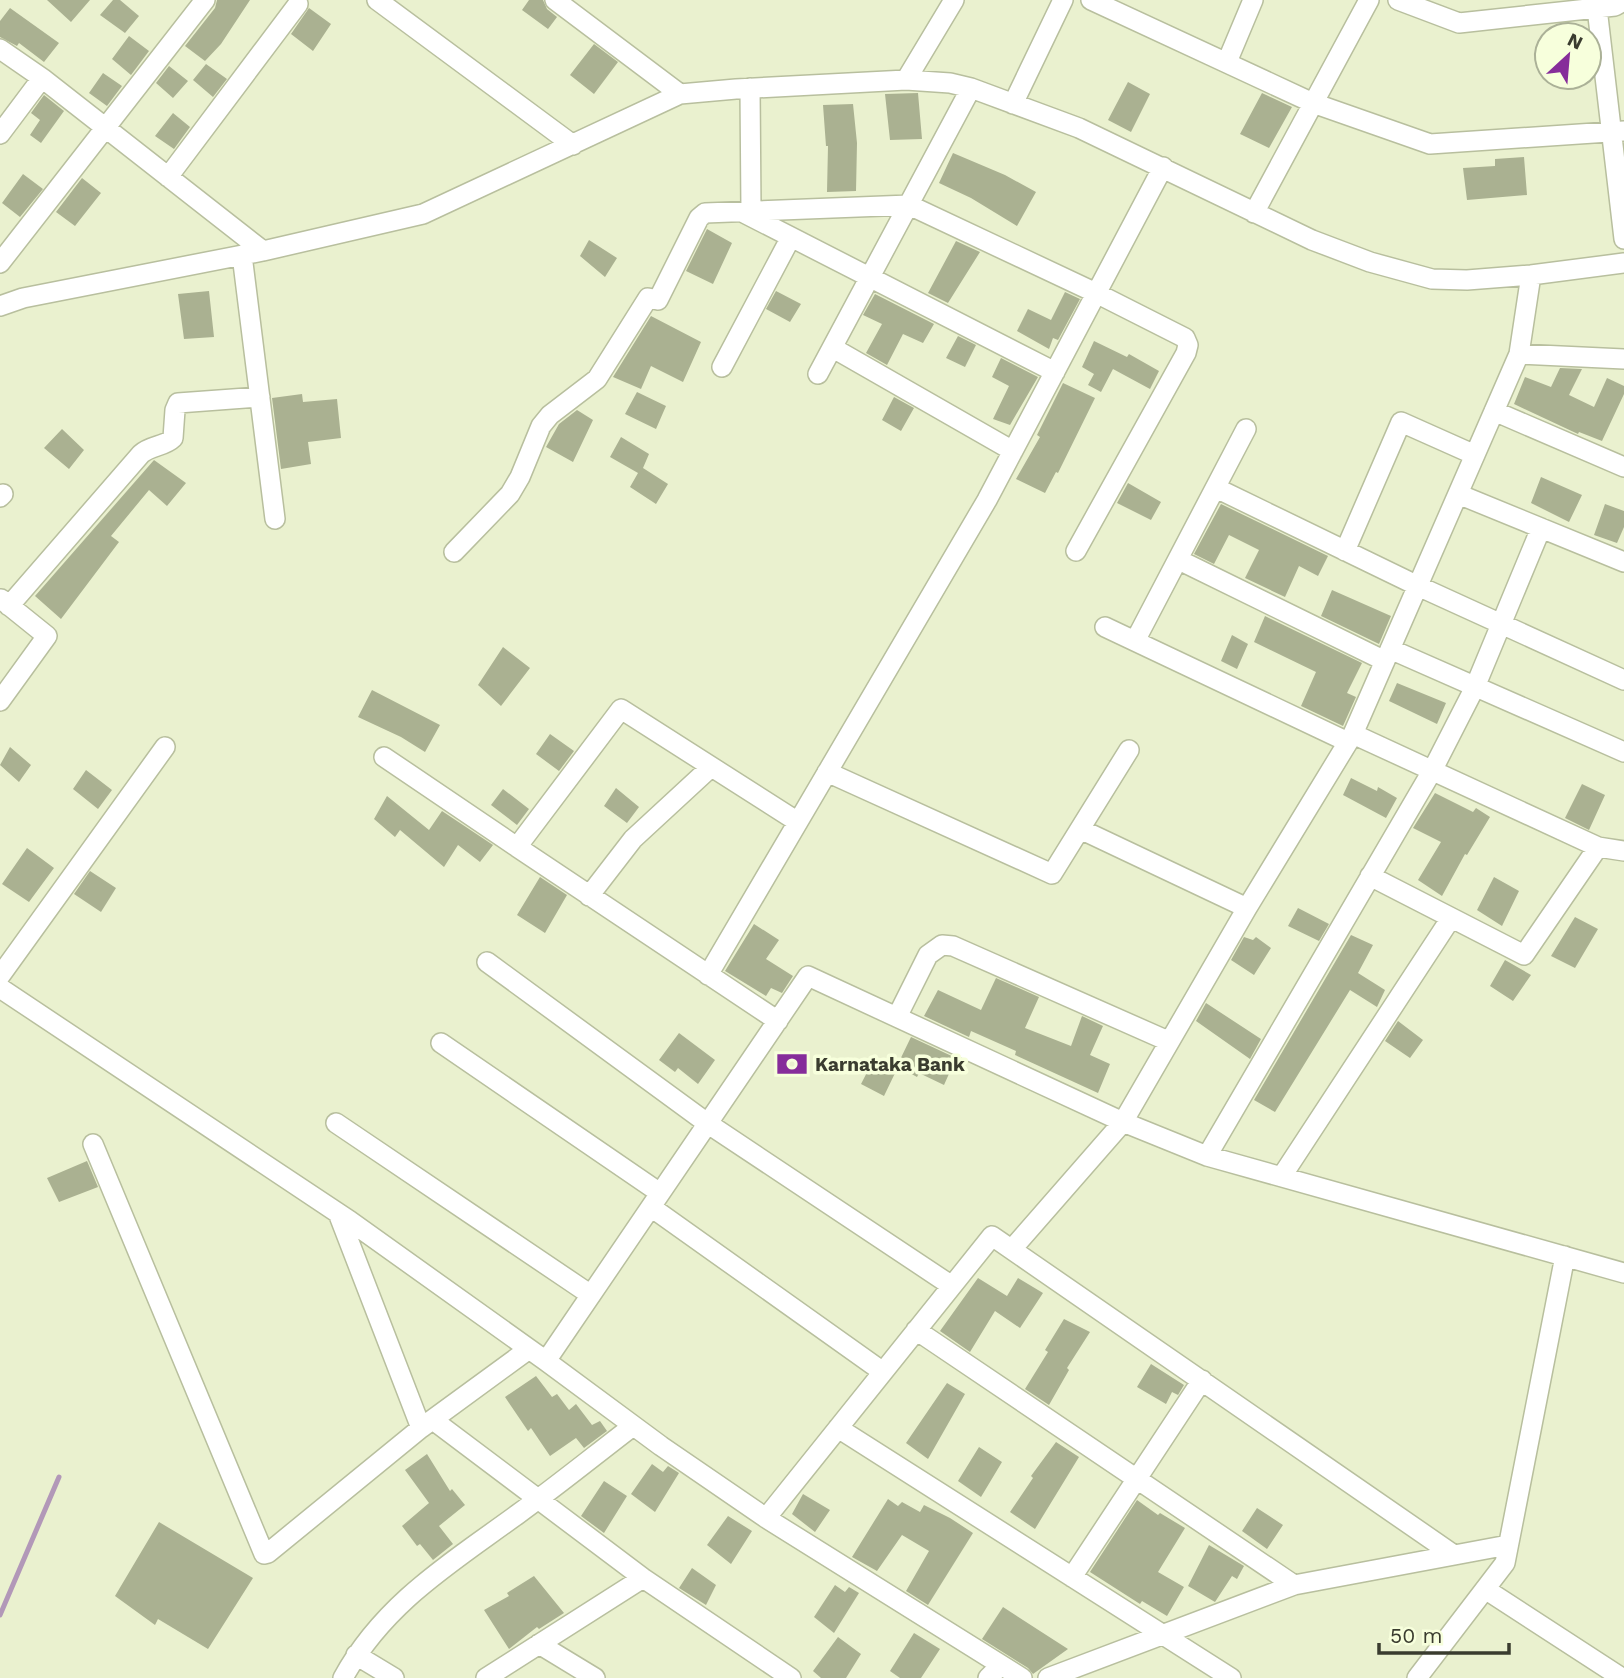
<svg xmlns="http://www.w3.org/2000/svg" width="1624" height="1678" viewBox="0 0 1624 1678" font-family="'Work Sans',sans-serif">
  <rect width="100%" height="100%" fill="#eaf1cf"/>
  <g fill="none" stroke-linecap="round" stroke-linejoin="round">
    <path stroke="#b298b8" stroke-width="5" d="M0,1615L59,1477"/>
  </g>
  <path fill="#aab191" d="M47,0H90L71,22Z
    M113,0H120L139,16L125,33L100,15Z
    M217,0H250L221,44L205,61L185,46L215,8Z
    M529,0H543L547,9L557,17L548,29L522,10Z
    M10,8L59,43L44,62L19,43L17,46L0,37V21Z
    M309,8L331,24L313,51L291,34Z
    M129,36L149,51L131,75L112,59Z
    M594,44L618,62L594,94L570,75Z
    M206,64L227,79L213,97L193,80Z
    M169,66L188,81L173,98L156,83Z
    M103,73L122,86L107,106L89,93Z
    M1128,82L1150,94L1131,132L1108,120Z
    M918,93L922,139L890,140L885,94Z
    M1262,93L1292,107L1269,148L1240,134Z
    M44,95L64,111L41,143L30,135L40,120L31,113Z
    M853,104L857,143L856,191L827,192L828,146H826L823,105Z
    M173,113L190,127L174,149L155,136Z
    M953,153L1005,175L1036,192L1017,226L971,198L939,183Z
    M1524,157L1527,195L1467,200L1463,168L1495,166V159Z
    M23,174L43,189L20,217L2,203Z
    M82,178L101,193L75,226L56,212Z
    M707,229L732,243L713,284L686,271Z
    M589,240L617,258L605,277L580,256Z
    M956,241L980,252L948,303L928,293Z
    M209,291L214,337L184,339L178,294Z
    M776,291L801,304L790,322L766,309Z
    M1065,292L1080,299L1058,340L1053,338L1049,349L1017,331L1028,309L1051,320Z
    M875,294L934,324L923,343L903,334L887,365L866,353L882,324L863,315Z
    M651,316L701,342L683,382L651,366L641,389L613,377Z
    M958,336L976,345L965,367L946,358Z
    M1094,341L1127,357L1129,354L1159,371L1150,389L1113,369L1101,392L1088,385L1094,374L1082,367Z
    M1001,358L1038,377L1010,425L993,419L1009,386L992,377Z
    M1560,368L1582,369L1569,395L1594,407L1607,378L1624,386V394L1602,441L1579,432L1578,434L1514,404L1525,377L1551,387Z
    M1063,383L1095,398L1058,473L1056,472L1045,493L1016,479L1040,437L1037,435Z
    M637,392L666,406L656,429L625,414Z
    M302,394L303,402L337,399L341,438L308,442L311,464L281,469L272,398Z
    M894,397L914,408L901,431L882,420Z
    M577,410L593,420L573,462L546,447L559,424Z
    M62,429L84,450L69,469L44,448Z
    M621,437L649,454L643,468L668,484L656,504L630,487L638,473L610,457Z
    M154,460L186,483L167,506L149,490L111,536L119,542L61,619L35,596Z
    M1541,477L1582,495L1569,522L1531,503Z
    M1128,483L1161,502L1151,520L1117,503Z
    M1221,504L1328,556L1318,576L1299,566L1285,597L1245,578L1259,550L1229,535L1214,564L1194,554Z
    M1605,504L1624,511V527L1617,543L1594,535Z
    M1332,590L1391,616L1379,644L1321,616Z
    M1265,616L1362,663L1347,693L1356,697L1343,726L1301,706L1316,672L1254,642Z
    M1232,635L1248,644L1237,669L1221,661Z
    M503,647L530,668L501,706L478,685Z
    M1397,683L1446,703L1437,724L1389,701Z
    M372,690L440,725L425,752L401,737L358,717Z
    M550,734L574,751L559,771L536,754Z
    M10,747L31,765L19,782L0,765Z
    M86,770L112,790L98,809L73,789Z
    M1351,778L1377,791L1378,787L1397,798L1386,818L1343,795Z
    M1582,784L1605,795L1589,830L1565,818Z
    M616,788L639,807L627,823L604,806Z
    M503,789L529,809L517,825L491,805Z
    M1435,793L1473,812L1476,808L1490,817L1467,855L1465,854L1442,896L1418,880L1441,842L1413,828Z
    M387,796L429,830L442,811L493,845L480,862L458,845L444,867L400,830L395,837L374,819Z
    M27,848L54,868L29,902L2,884Z
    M90,871L116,888L101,912L74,894Z
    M540,877L567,895L545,933L517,915Z
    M1494,877L1519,891L1502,926L1477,910Z
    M1298,908L1329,924L1319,941L1288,926Z
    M1575,917L1598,929L1575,968L1551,956Z
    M754,924L779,940L766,959L793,976L782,993L771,988L766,996L725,971Z
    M1351,935L1373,945L1358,973L1385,990L1377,1007L1350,990L1275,1112L1254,1100Z
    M1244,937L1253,940L1256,937L1271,948L1254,975L1231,960Z
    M1505,960L1531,975L1513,1001L1490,986Z
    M996,978L1039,997L1025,1028L1071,1046L1082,1016L1103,1026L1090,1055L1110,1064L1098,1093L1015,1055L1016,1051L971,1031L969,1037L924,1016L938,990L981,1010Z
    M1206,1003L1261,1039L1250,1059L1196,1021Z
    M1398,1021L1423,1040L1410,1058L1385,1041Z
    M679,1033L715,1060L698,1084L678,1068L675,1072L659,1060Z
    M911,1037L956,1058L944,1085L919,1073L917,1077L897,1066Z
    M875,1057L897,1069L884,1096L861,1084Z
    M87,1161L98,1187L59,1202L47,1178Z
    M978,1278L1007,1296L1018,1278L1043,1293L1020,1328L995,1311L970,1352L940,1331Z
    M1064,1319L1090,1332L1067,1368L1069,1370L1049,1405L1025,1389L1048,1352L1045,1350Z
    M1151,1364L1184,1385L1178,1395L1172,1392L1166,1404L1137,1387Z
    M536,1376L552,1397L557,1394L569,1410L576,1404L592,1425L600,1421L607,1431L584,1448L576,1438L550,1456L531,1428L528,1431L505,1397Z
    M947,1383L965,1394L928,1459L906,1443Z
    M1056,1442L1079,1457L1035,1529L1010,1512L1033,1478L1031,1476Z
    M979,1447L1002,1462L981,1497L958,1481Z
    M427,1454L450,1491L452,1489L465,1505L439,1526L453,1544L433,1560L420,1544L417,1546L402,1526L429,1503L405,1470Z
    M652,1464L663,1472L668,1466L679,1473L655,1512L631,1494Z
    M604,1481L627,1496L604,1533L581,1516Z
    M803,1494L830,1510L815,1532L792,1514Z
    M888,1499L898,1506L902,1502L920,1512L924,1505L950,1518L973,1533L928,1605L906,1591L929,1551L902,1535L877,1571L852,1557Z
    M1137,1500L1158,1515L1160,1513L1185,1528L1158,1572L1184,1587L1167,1616L1142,1601L1140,1604L1090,1572Z
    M1257,1508L1283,1525L1267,1549L1242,1531Z
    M728,1516L752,1531L731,1564L707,1545Z
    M159,1522L253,1578L208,1649L158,1619L155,1625L115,1596Z
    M1209,1545L1244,1566L1237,1579L1232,1576L1215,1602L1188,1586Z
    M692,1568L716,1585L706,1605L679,1588Z
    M534,1576L564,1613L539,1629L537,1627L509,1649L484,1610L509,1596L507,1593Z
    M835,1585L845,1592L849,1587L859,1593L834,1633L814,1617Z
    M1003,1607L1040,1631L1068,1649L1033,1674L1028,1668L982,1639Z
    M914,1633L940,1649L921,1678H900L890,1671Z
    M838,1637L861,1654L846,1678H821L813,1671Z"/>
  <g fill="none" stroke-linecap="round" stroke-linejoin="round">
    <defs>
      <path id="minor" d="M377,0L573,145
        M555,0L680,94
        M1091,0L1313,103L1430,144L1624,131
        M1398,0L1459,23L1615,6L1624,1
        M1597,8L1624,239
        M0,49L42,78L263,251
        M1227,62L1253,0
        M906,80L954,0
        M750,88L751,211
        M1013,104L1063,0
        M0,134L42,78
        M168,177L298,4
        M744,213L1055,372
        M1254,213L1369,0
        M242,255L275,519
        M0,263L205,0
        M0,306L23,298L263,251L423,214L680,94L736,89L906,80L950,83L971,88L1079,128L1312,240L1370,262L1432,279L1467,280L1531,275L1624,263
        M833,348L1013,451
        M1519,354L1624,359
        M722,367L791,237
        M818,374L971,88
        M1494,411L1624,467
        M1216,488L1418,586L1624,680
        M1458,494L1624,562
        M0,497L3,494
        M1345,551L1401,422L1475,455
        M454,552L510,494L520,477L541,426L550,415L597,379L648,298L658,300L699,218L705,213L909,205L1096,293L1185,338L1188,345L1186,353L1076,551
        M1179,560L1385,661
        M9,606L141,454C151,445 164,447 173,438L175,410L178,403L260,397
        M1105,627L1348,742
        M1135,641L1246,429
        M1390,649L1624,752
        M0,701L47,636L1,599
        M1353,734L1598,847L1624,851
        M384,757L517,847
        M827,772L1052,874L1129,750
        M1080,829L1247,908
        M1370,876L1524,955L1598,847
        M589,896L633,839L711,767
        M487,962L707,1123L952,1286
        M708,975L798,822
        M0,976L165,747
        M0,988L350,1221L546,1361L661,1446L766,1518L1022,1678
        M897,1017L928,955L942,945L953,946L1168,1041
        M778,1021L517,847L621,709L798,822L987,500L1163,167
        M441,1043L660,1193
        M336,1123L591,1295
        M93,1144L264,1554L268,1553L421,1428L529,1349
        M1207,1156L1432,771L1475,687L1541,528
        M1282,1176L1451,918
        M651,1207L883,1372
        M338,1213L421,1428
        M1012,1249L1123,1122L1247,908L1353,734L1519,354L1531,275
        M916,1330L1294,1585
        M546,1361L808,976L1123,1122L1207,1156L1624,1273
        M433,1420L643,1578L791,1678
        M838,1428L1231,1678
        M766,1518L992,1236L1454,1555
        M1072,1577L1202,1380
        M1485,1589L1622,1678
        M539,1644L595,1678
        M356,1655L394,1678
        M343,1678C384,1603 451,1563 518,1514C557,1486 595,1455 633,1426
        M486,1678L643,1578
        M988,1678L1001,1665
        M1048,1678L1294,1585L1508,1545
        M1417,1678L1505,1563L1565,1256"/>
    </defs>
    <use href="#minor" stroke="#b8bf9e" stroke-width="22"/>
    <use href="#minor" stroke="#fff" stroke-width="19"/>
  </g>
  <defs>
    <symbol id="bank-bare" viewBox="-9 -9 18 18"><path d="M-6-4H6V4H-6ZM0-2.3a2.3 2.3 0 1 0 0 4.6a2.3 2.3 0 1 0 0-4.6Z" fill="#862d9a" stroke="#f7ffdc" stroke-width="2.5" paint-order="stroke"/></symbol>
  </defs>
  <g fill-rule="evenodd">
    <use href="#bank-bare" x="770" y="1042" width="44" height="44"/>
  </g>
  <g text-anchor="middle" stroke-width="7" stroke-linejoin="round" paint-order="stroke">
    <g font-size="19" font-weight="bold" fill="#3a3c2f" stroke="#f7ffdc" text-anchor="start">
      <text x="815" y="1071">Karnataka Bank</text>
    </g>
  </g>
  <g transform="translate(1568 56) rotate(26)"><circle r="33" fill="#f7ffdc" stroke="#abb197" stroke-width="2"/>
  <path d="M0-5L12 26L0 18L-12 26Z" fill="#862d9a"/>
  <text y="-10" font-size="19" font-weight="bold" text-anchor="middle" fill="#3a3c2f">N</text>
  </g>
  <path d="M1379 1643v10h130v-10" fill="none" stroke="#3a3c2f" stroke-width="3.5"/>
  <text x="1390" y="1643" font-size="21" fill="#3a3c2f" stroke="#f7ffdc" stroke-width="5" paint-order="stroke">50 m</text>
</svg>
